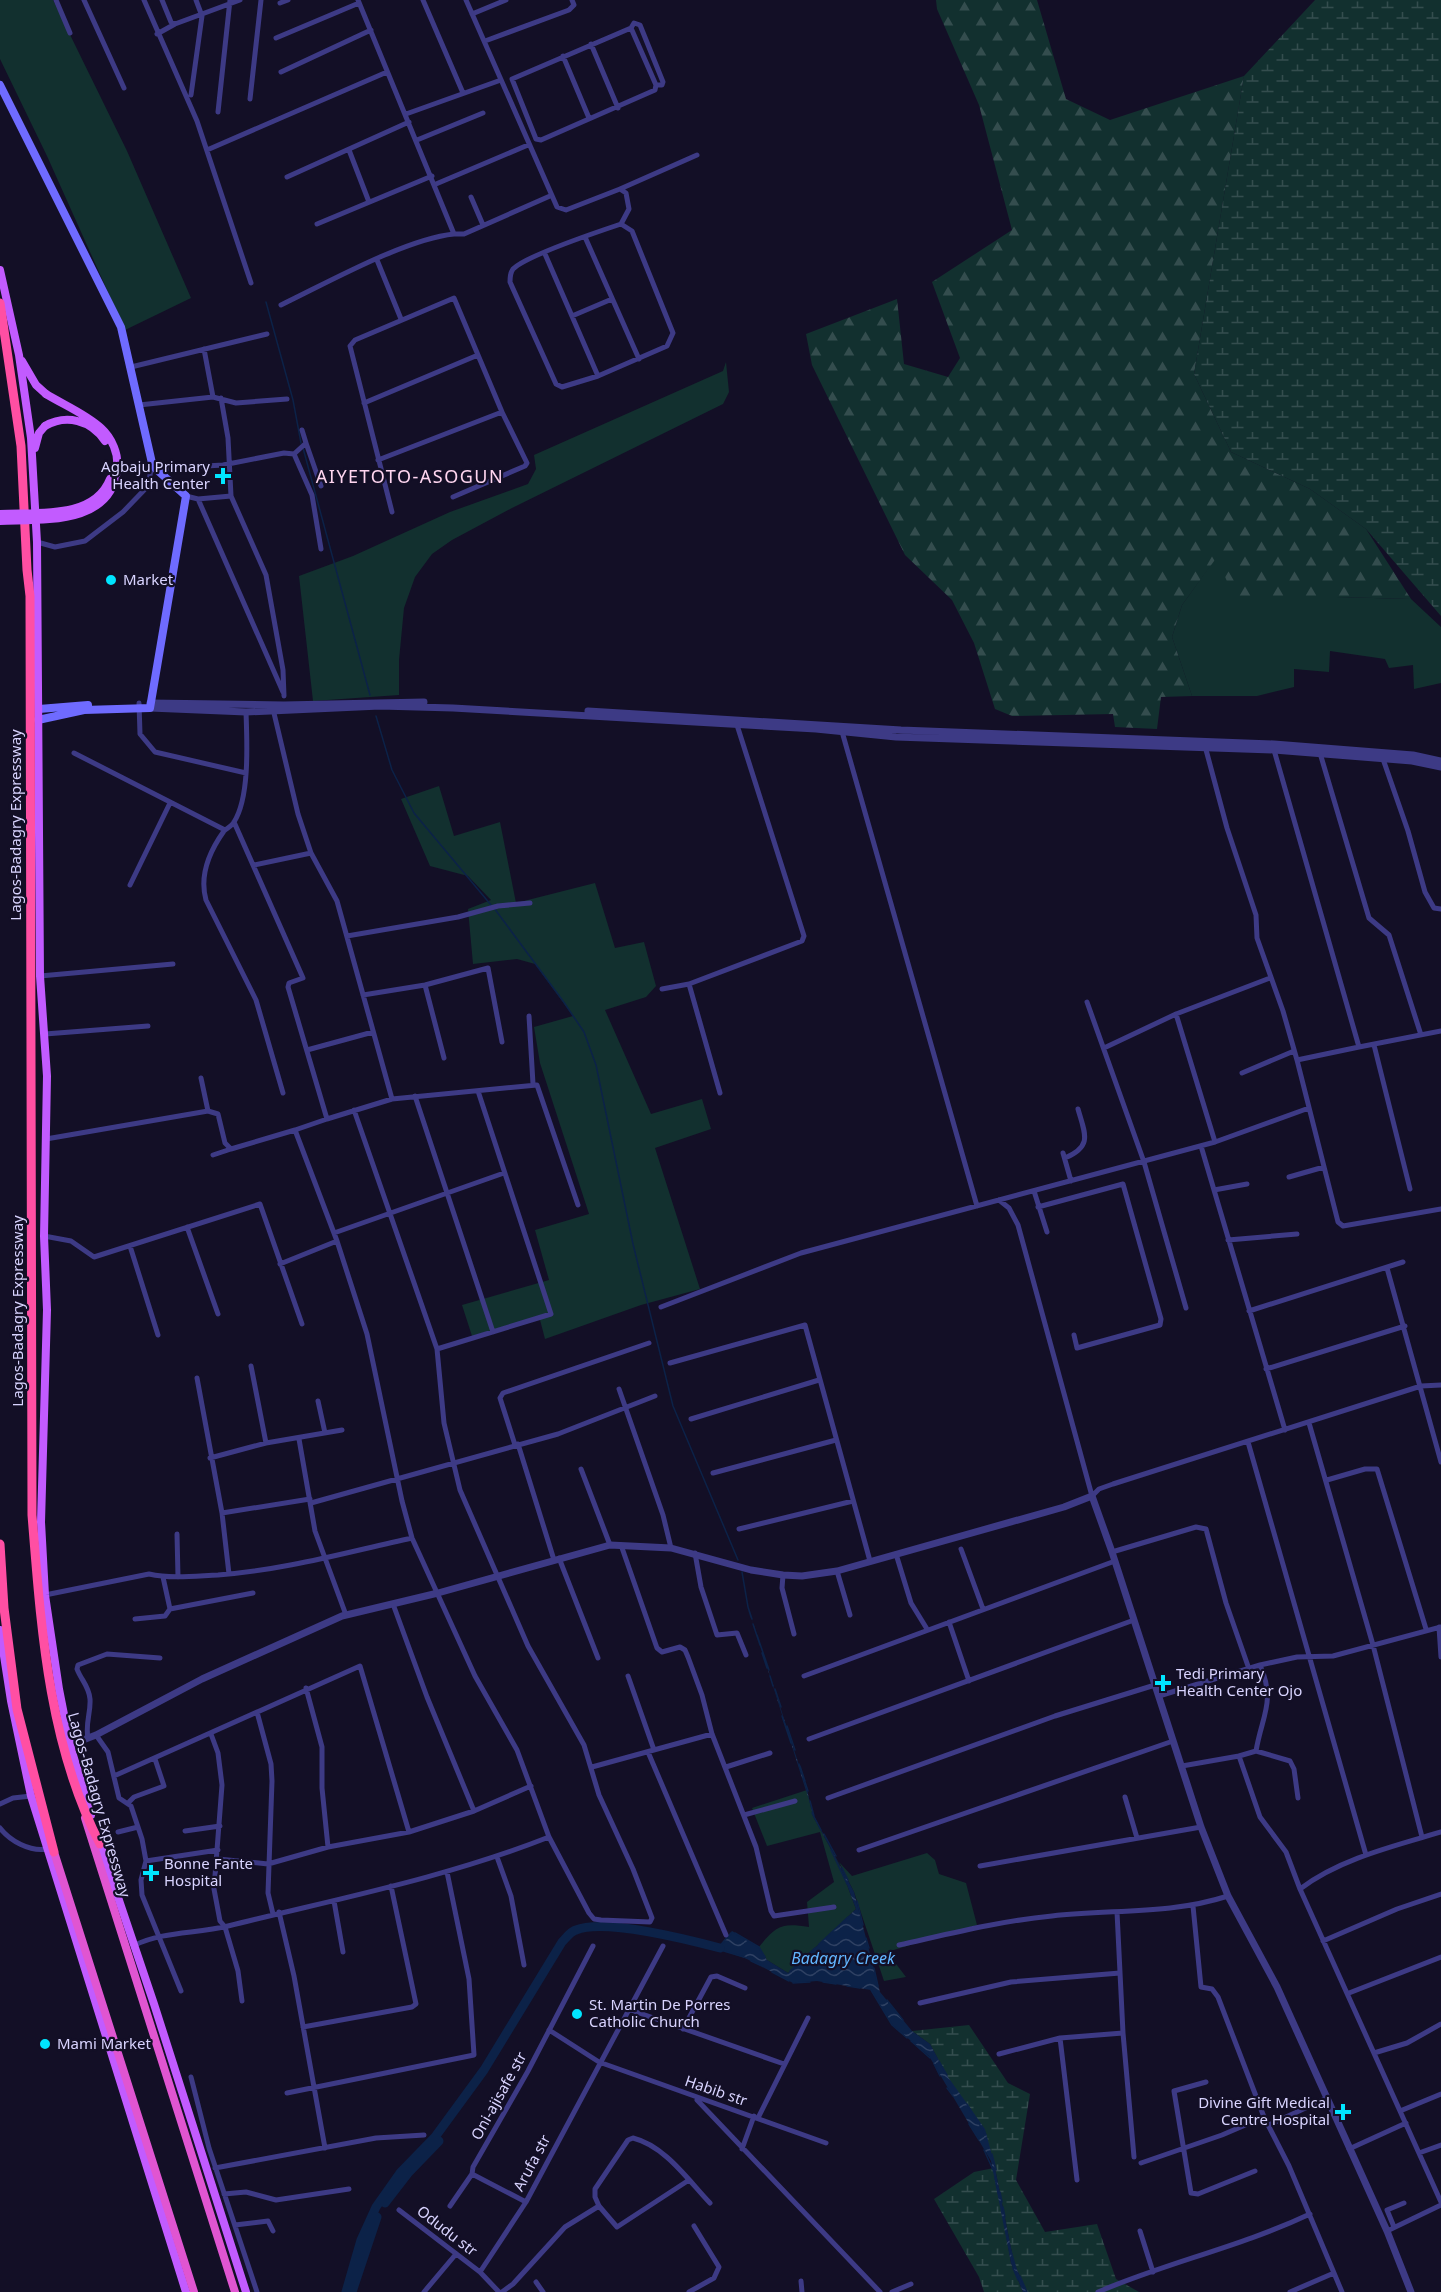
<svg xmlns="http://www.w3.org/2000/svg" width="1441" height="2292" viewBox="0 0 1441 2292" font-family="'Noto Sans',sans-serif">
  <defs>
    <pattern id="forest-firs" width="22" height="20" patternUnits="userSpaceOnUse" patternTransform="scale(1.5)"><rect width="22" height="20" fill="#12302f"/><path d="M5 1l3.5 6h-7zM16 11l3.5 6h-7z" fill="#344d4e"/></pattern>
    <pattern id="wetland-marsh" width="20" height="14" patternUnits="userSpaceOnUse" patternTransform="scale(1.5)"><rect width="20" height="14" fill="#12302f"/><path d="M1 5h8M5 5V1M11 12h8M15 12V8" fill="none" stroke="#344d4e"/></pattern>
    <pattern id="water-waves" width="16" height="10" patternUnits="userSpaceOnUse" patternTransform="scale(1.5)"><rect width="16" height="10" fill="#0c2248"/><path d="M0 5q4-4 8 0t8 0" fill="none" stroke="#2f4163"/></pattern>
  </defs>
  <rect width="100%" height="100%" fill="#130f26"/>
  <path fill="#12302f" d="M0,0H53L127,151L191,298L125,330L47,156L0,59Z
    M726,362L729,392L723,404L512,508L452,540L432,554L415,577L404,608L399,660V695L313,701L299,576L353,556L450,512L528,484L536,469L534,455L723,371Z
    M1217,556L1337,597L1411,599L1441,627V683L1414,689L1413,665L1389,668L1385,659L1330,651L1329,672L1294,669V687L1257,696H1192L1172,637L1182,605Z
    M439,786L454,836L500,822L516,903L595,883L615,948L644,942L656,986L646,997L605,1010L651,1114L702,1099L711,1129L655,1148L700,1289L641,1305L545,1339L539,1316L472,1336L462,1305L549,1280L535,1230L589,1214L540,1063L534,1027L573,1016L535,964L517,959L473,964L468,909L491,900L468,876L430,866L401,799Z
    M807,1790L813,1816L840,1866L856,1909L788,1973L767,1960L759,1947C777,1925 781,1923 809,1927L807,1902L834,1882L820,1832L767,1846L752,1808Z
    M927,1853L935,1860L939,1874L966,1883L977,1925L887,1952L906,1977L884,1981L854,1892L839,1862L852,1876Z"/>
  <path fill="url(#forest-firs)" d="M936,0H1037L1066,99L1110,120L1244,76L1194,374L1231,452L1310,489L1366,529L1411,599L1337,597L1235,601L1217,557L1182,605L1172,637L1192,696L1161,697L1157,729L1115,727L1113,714L1012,716L995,709L974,643L952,600L905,555L812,365L806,334L897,299L904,364L948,377L960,358L932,282L1012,230L979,105L937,9Z"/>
  <path fill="url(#wetland-marsh)" d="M1315,0H1441V616L1366,529L1310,489L1231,452L1194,374L1244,76Z
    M969,2025L1008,2083L1030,2094L1016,2180L1045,2232L1097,2224L1116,2279L1139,2292H1027L1014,2263L994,2163L930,2044L912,2031Z
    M994,2168L1011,2263L1023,2292H984L979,2277L934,2199L974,2172Z"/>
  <path fill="url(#water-waves)" d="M748,1607L814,1816L854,1892L880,1992L912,2031L930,2044L948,2077L985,2129L994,2163L1014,2263L1027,2292H1023L1011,2263L991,2161L929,2056L892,2025L871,1990L817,1981L793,1983L745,1958L717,1949L732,1931L759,1947L767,1960L788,1973L856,1909L840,1866L813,1816L807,1790Z"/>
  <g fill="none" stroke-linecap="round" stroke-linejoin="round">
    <path stroke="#0c2248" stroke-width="1.5" d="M266,302L293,400L301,443
      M303,448L370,695
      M376,716L392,770L414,813L491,905
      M494,908L563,1001L584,1032L596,1065L633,1244L673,1406L738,1560
      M742,1572L748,1607
      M751,1617L748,1607L752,1619
      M753,1624L760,1645
      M757,1635L769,1670
      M762,1653L767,1668
      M770,1676L773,1686
      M775,1689L781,1707
      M782,1716L791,1743
      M787,1726L795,1750
      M799,1764L808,1791
      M800,1766L805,1781
      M810,1801L814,1816
      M812,1813L821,1830
      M824,1834L836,1856
      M831,1850L847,1884
      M842,1868L848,1880
      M857,1901L863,1925
      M731,1933L717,1949L747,1958
      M735,1933L759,1947L765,1957
      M866,1938L869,1948
      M819,1944L848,1917
      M751,1961L760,1965
      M874,1968L878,1986
      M790,1971L815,1948
      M772,1972L789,1981
      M823,1982L836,1984
      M793,1983L810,1982
      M847,1986L860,1988
      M871,1990L892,2025L907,2038
      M887,2000L903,2020
      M911,2041L930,2058
      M939,2061L947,2075
      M934,2064L940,2076
      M947,2088L953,2096
      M967,2104L986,2135
      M969,2124L979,2140
      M984,2150L994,2172
      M992,2154L996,2170
      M995,2177L998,2193
      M1000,2192L1002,2202
      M1003,2207L1005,2217
      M1011,2251L1016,2269
      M1013,2268L1018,2280
      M1020,2276L1027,2292"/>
    <path stroke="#0c2248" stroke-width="9" d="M385,2203L409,2172L439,2141
      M346,2292L361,2240L376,2207L400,2173L435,2137L484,2070L562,1942C566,1938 571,1931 576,1930C604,1918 690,1940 720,1948
      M352,2292L377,2217"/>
    <path stroke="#3d3a85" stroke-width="5" d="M56,0L70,33
      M84,0L124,88
      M144,0L197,121L251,283
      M162,0L171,22L175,24
      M358,0L454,234H464L550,196
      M423,0L463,93
      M466,0L557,207L566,210L620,189L626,193L629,209L621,224L632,231L673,333L667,346L598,376L562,387L556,384L510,282C510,278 510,273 513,269C526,256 600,231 621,224
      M280,3L288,0
      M472,14L506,0
      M631,28L656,85L655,90L541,140L536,139L512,79Z
      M631,28L634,23L640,25L663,82L662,85H656
      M157,34L175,24L240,0
      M276,38L359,3
      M485,41L569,10L574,5L572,0
      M591,44L618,108
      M563,56L589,118
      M281,72L371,30
      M191,95L202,16L196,0
      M250,99L261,0
      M218,112L230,0
      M406,114L501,80
      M417,140L483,113
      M207,150L387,72
      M349,150L369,202
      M287,177L409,122
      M436,184L528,145
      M620,189L697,155
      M471,197L483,225
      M317,224L432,176
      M585,237L639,359
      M545,254L598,376
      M377,260L401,319
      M281,305C327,283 405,239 454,234
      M572,316L612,299
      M204,349L213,397
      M131,367L267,334
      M221,398L228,438L231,496L266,575L283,670L284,696
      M364,403L478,355
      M139,405L213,397L236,403L287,399
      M306,443L321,486
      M294,454L306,443L302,430
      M378,460L502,412
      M156,469L223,465L284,453L294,454L312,495L321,549
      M186,496L198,499L231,496
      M198,499L283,692
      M392,512L350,346L355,340L454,298L502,412L527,463L525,466L453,497
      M37,542L55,547L85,541L123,512L148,486L152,464
      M139,703L140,734L155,752L246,773
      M273,709L298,814L311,853L337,901L392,1099
      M246,712C247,741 250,797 234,822C232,826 227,828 224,831C209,852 199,875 206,900L256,1000L283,1093
      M841,728L977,1206
      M1205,746L1227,828L1256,915L1257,938L1283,1011L1297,1060L1338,1222L1343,1226L1441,1209
      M1274,750L1359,1047L1441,1031
      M74,753L225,830
      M1320,753L1369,918L1389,935L1421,1035
      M1383,759L1408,831L1425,892L1434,908L1441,909
      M234,822L303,978L289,983L288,987L327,1119L392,1099L537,1085L578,1205
      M254,865L311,853
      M130,885L170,803
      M347,936L458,917L498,906L530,903
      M40,976L173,964
      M425,985L444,1058
      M662,989L689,984
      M363,995L425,985L488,968L502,1042
      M1087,1002L1144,1162L1186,1308
      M1176,1014L1215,1142
      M529,1016L533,1084
      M45,1034L148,1026
      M1374,1045L1410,1189
      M1104,1048L1176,1014L1270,978
      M307,1050L373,1032
      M1297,1060L1359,1047
      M1242,1073L1294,1051
      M201,1078L208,1111
      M720,1093L689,984L802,941L804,936L737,725
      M415,1096L493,1332
      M327,1119L295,1130L337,1241L367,1334L402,1501L412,1538L475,1676L517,1750L549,1837L589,1913L594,1919L601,1920L650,1922L652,1918L633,1869L599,1795L584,1745L528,1646L460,1490L444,1423L437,1349L354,1110
      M46,1139L208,1111L218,1114L225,1143L231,1149L295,1130
      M1201,1146L1285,1430
      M1063,1153L1071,1181
      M213,1155L231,1149
      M1065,1158C1093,1146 1085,1134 1078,1109
      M1289,1177L1324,1167
      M1214,1190L1247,1184
      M1034,1191L1047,1232
      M999,1200L1009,1208L1018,1225L1092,1496
      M1038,1207L1123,1184L1161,1319L1160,1325L1077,1348L1074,1335
      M187,1227L218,1314
      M334,1233L504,1173
      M44,1236L71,1241L94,1257L260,1204L302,1324
      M1228,1240L1297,1234
      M130,1246L158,1335
      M280,1264L337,1241
      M1387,1268L1441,1462
      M661,1307L801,1253L1215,1142L1309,1108
      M1249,1311L1403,1262
      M437,1349L551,1314L478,1091
      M670,1363L805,1325L870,1561
      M251,1366L266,1443
      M1266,1369L1405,1326
      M197,1378L222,1513L229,1574
      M619,1389L663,1515L671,1548
      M318,1401L325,1433
      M691,1419L819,1380
      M1309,1423L1373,1645L1422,1837
      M299,1439L315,1531L346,1615
      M1248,1442L1366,1855
      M518,1444L554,1560
      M515,1445L500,1398L503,1393L649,1343
      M210,1458L266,1443L342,1430
      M581,1469L610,1545
      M713,1473L836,1440
      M1327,1480L1365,1469H1377L1426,1629
      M1092,1496L1099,1489L1113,1484L1421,1386L1441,1385
      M311,1503L558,1434L655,1396
      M222,1513L310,1499
      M739,1529L853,1501
      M177,1534L178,1577
      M621,1545L657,1648L662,1652L680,1647L685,1650L688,1657L702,1695L712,1734L756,1847L771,1911L774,1916L834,1907
      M961,1549L983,1609
      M1112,1552L1196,1527L1206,1529L1226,1603L1249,1669
      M695,1553L701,1587L717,1635L737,1633L746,1655
      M896,1554L911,1603L927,1629
      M559,1558L598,1658
      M837,1571L850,1615
      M783,1575L782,1588L794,1634
      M163,1577L170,1609L253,1593
      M45,1595L149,1574C172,1579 195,1576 218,1575C285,1570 347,1552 412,1538
      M393,1604L427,1697L474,1811
      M135,1619L165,1616L170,1609
      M949,1622L969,1681
      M1439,1627L1441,1657
      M628,1676L654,1750
      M804,1676L1115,1561
      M306,1688L322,1747V1788L328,1847
      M1159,1696L1260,1665L1297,1657L1333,1656L1441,1627
      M257,1712L271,1764L272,1781L268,1893L273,1914
      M211,1734L218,1753L222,1785L214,1889L220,1921L225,1927L238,1971L242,2001
      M96,1735L108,1752L119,1798L131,1806L142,1839L146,1861L141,1880L142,1895L181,1991
      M88,1738C85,1723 91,1713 90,1699C89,1686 81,1680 77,1669L78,1665L107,1654L160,1658
      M809,1739L1134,1620
      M1256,1751L1290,1761L1294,1769L1298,1798
      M648,1752L726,1935
      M1239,1756L1256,1751C1262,1715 1276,1702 1260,1665
      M1182,1766L1239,1756L1260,1817L1286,1852L1300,1889L1441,2202
      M592,1767L712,1734
      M726,1767L770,1753
      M114,1776L360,1666L409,1832
      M1125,1797L1137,1838
      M828,1798L1055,1716L1155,1685
      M129,1802L134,1797L164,1786L155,1759
      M0,1804L13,1798L31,1796
      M744,1815L795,1801
      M0,1828C10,1841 30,1852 47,1849
      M185,1831L220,1826
      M118,1832L138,1827
      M859,1850L1173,1741
      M497,1857L511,1896L524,1965
      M218,1859L268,1864L328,1847L409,1832L474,1811L531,1786
      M146,1861L218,1850
      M980,1866L1201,1827
      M1300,1889C1339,1859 1394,1846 1441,1832
      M334,1901L343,1952
      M1193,1906L1201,1987L1212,1989L1218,1997L1264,2117L1289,2166L1342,2292
      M279,1912L294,1976L325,2148
      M1117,1912L1123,2033L1134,2157
      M1323,1941L1397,1909L1441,1894
      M135,1945C164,1931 196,1934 228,1926C336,1899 445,1878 549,1837
      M899,1945C949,1934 1000,1921 1052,1916C1112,1909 1169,1915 1228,1896
      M1349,1993L1441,1957
      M920,2003L1011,1982L1120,1973
      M628,2009L784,2064
      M303,2027L412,2007L416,2004L391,1886
      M683,2029L711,1977L717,1976L745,1988
      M549,2030L599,2062L826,2143
      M1060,2038L1077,2180
      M1374,2053L1407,2043L1441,2024
      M999,2054L1060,2038L1123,2033
      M191,2077L209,2148L257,2292
      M1206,2082L1174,2091L1191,2193L1198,2194L1255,2171
      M287,2093L474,2055L469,1979L447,1872
      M697,2100L880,2292
      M1400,2111L1441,2094
      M758,2118L808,2018
      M1269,2125L1327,2098
      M742,2149L754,2116
      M1349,2149L1406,2123
      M1419,2153L1441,2145
      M1141,2163L1222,2135L1264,2117
      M215,2168L376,2138L424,2135
      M472,2174L526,2202
      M689,2180L617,2227L599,2206L595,2197V2189L628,2140L633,2138C665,2146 688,2180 710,2203
      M224,2194L246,2192L276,2200L349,2189
      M450,2206L472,2174L473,2167L528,2071L593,1946
      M399,2210L480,2272L499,2292
      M235,2225L268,2221L273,2231
      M1394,2227L1387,2210L1404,2203
      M1140,2231L1153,2272
      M1387,2231L1441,2205
      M480,2272L526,2202L663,1946
      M801,2281L802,2292
      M536,2282L543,2292
      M424,2292L456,2254
      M502,2292L513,2284L565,2227L599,2206
      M689,2292L714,2278L719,2267L694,2226
      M892,2292L911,2284
      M1098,2292C1168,2262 1240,2247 1310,2214
      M1290,2292L1334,2273"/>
    <path stroke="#3d3a85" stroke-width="7" d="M150,703L284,705L424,702
      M150,708L246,712L380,706L453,708L816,729L896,737L1274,750L1412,761L1441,767
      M588,711L901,730L1274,744L1413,755L1441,761
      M70,1745L96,1735L202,1679L342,1616L438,1593L610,1545L671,1548L751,1570L783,1575L802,1576L837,1571L1064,1507L1092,1496L1112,1552L1201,1827L1228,1896L1277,1987L1387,2231L1411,2292"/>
    <path stroke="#6f6bff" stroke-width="8" d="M0,85L121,327L152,463L156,469L186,496L150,708L84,710L38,720
      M39,709L88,705"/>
    <path stroke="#c25bff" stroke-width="8" d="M0,270L19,355L31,438L37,542L40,976L47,1076L44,1236L47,1310L41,1522L45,1595L59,1689L70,1745L91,1815
      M22,361L36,385L46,394
      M35,448L39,433L45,426
      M0,1630L11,1701L31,1796L186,2292
      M98,1838L154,2004L246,2292"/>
    <path stroke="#e055d1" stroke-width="8" d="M85,1818L235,2292
      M54,1852L194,2292"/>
    <path stroke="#ff4fa3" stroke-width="9" d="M0,303L21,446L27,570L30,596L32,1515C41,1626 48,1743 100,1844
      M0,1544L4,1608L17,1709L54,1852"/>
    <path stroke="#c25bff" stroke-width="8" d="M45,426C66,414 91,420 105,441
      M0,514C36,512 94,520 110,479
      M0,521C41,519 112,526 117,469C119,454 112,438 101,428C86,414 64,405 46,394"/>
  </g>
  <g fill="#00e5ff" stroke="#130f26" stroke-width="2">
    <path d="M220 467h6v6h6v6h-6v6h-6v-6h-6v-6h6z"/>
    <circle cx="111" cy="580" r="6"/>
    <path d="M1160 1674h6v6h6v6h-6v6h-6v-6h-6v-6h6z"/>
    <path d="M148 1864h6v6h6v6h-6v6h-6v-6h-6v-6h6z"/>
    <circle cx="577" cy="2014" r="6"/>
    <circle cx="45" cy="2044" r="6"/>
    <path d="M1340 2103h6v6h6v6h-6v6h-6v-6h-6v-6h6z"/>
  </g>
  <g text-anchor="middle" stroke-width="4.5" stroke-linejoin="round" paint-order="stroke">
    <g font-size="15" fill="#d9d4ff" stroke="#130f26" text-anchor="start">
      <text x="210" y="472" text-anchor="end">Agbaju Primary<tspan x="210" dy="17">Health Center</tspan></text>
      <text x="123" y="585">Market</text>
      <text x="1176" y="1679">Tedi Primary<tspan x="1176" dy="17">Health Center Ojo</tspan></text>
      <text x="164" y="1869">Bonne Fante<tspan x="164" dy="17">Hospital</tspan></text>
      <text x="589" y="2010">St. Martin De Porres<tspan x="589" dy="17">Catholic Church</tspan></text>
      <text x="57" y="2049">Mami Market</text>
      <text x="1330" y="2108" text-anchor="end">Divine Gift Medical<tspan x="1330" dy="17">Centre Hospital</tspan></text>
    </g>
    <g font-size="15" fill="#d9d4ff" stroke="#130f26">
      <text transform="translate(16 825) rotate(-90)" y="5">Lagos-Badagry Expressway</text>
      <text transform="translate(18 1311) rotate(-90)" y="5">Lagos-Badagry Expressway</text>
      <text transform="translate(99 1805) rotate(74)" y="5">Lagos-Badagry Expressway</text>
      <text transform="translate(716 2091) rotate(19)" y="5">Habib str</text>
      <text transform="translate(499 2096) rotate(-61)" y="5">Oni-ajisafe str</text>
      <text transform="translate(532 2163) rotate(-62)" y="5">Arufa str</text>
      <text transform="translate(447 2231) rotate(38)" y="5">Odudu str</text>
    </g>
    <g font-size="16" font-style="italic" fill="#62b6ff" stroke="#130f26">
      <text x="843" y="1964">Badagry Creek</text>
    </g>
    <g font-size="18" letter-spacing="1.5" fill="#ffd6f0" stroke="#130f26">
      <text x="410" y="483">AIYETOTO-ASOGUN</text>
    </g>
  </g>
</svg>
